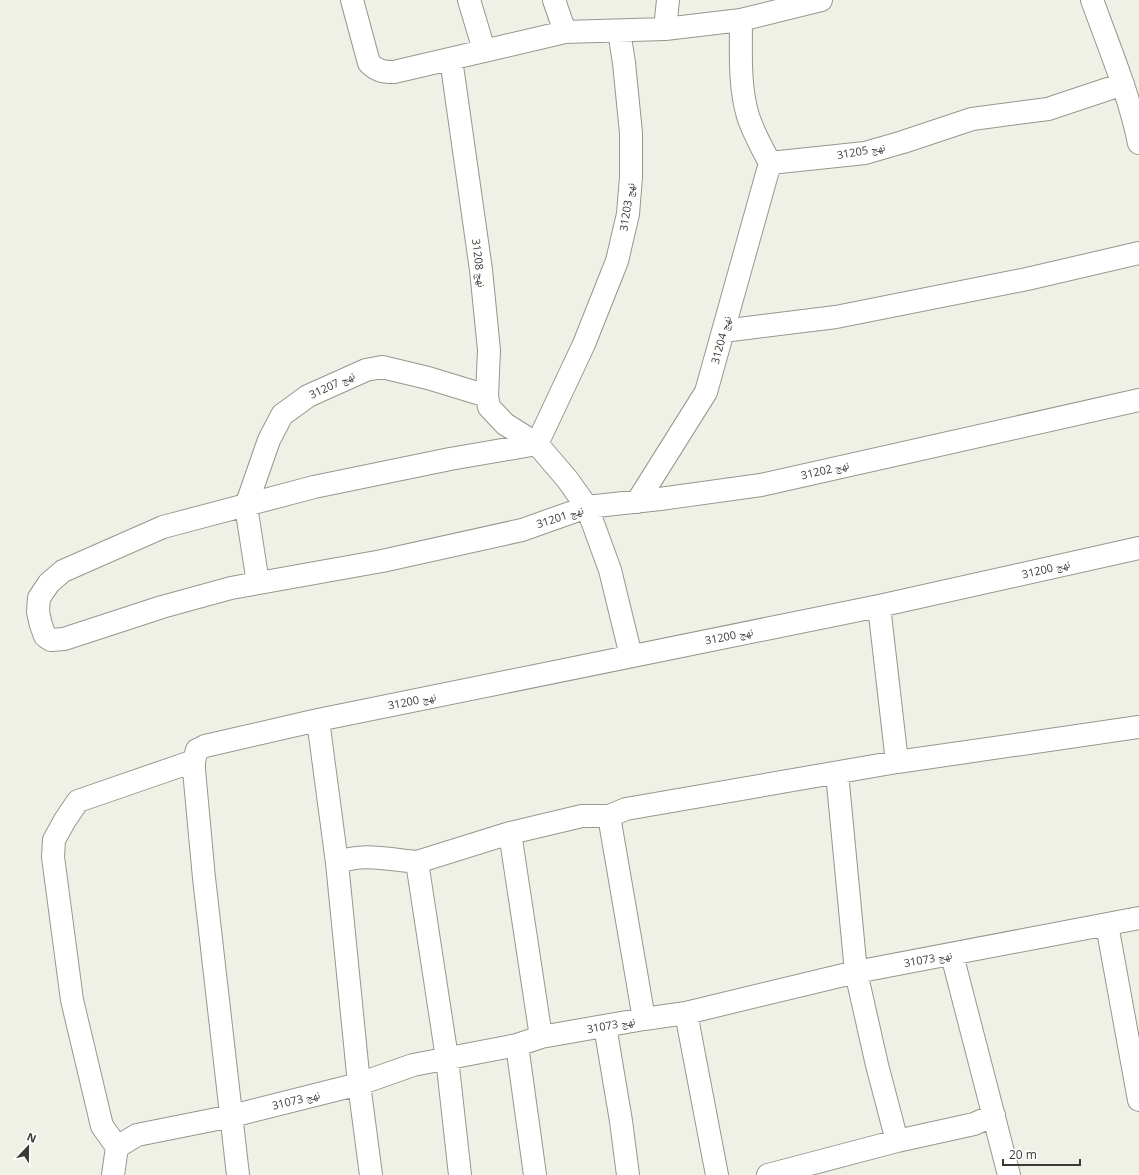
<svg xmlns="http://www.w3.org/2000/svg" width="1139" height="1175" viewBox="0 0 1139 1175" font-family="'Open Sans','Noto Naskh Arabic',sans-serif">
  <rect width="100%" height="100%" fill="#f0f1e6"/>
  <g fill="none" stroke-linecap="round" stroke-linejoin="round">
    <defs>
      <path id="minor" d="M352,0L369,63C377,71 383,72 394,72L565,32L665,29L741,20L821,0
        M469,0L484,50
        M554,0L565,32
        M1092,0C1109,47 1129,94 1139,143
        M741,20C741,52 739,86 748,116C753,132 762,148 770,163L865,153L903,142L972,119L1048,109L1123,84
        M665,29L668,0
        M619,31L624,63L631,133V177L628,214L617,261L584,344L537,444L450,459L314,487L163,527L63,571L49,583L39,598L38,612L41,625L45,636L51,640L64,639L162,607L231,588L382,561L522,530L587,507L610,570L631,656
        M451,59L481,270L489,350L487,396L489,407L505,424L537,444L567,479L587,507L660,499L761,485L1139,400
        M723,331L836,317L1027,279L1139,253
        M637,502L706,392L770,163
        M258,583L246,506L269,440L282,415L308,396L366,370L382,367L428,378L487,396
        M879,606L897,762
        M318,720L337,863
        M837,773L856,972L877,1065L897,1141
        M609,816L644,1019
        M1107,925L1139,1100
        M952,955L1009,1175
        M686,1013L717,1175
        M605,1026L621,1121L628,1175
        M541,1037L510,833L582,816H609L626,809L897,762L1139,727
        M517,1045L535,1175
        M117,1147L102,1126L72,1000L53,857L54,840L65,820L78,801L194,761
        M113,1175L117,1147L137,1135L232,1116L359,1084L413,1065L517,1045L541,1037L644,1019L686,1013L856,972L1139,918
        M238,1175L204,878L194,770V761L197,750L205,746L318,720L879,606L1139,548
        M371,1175L359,1084L337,863C362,852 391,860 417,862
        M460,1175L447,1058L417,862L510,833
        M768,1175L897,1141L974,1124L994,1115"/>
    </defs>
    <use href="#minor" stroke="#96978d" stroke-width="24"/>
    <use href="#minor" stroke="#fff" stroke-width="22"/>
  </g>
  <g text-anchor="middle" stroke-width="3.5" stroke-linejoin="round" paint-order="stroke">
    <g font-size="11" fill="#3a3a36" stroke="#fff">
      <text transform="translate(861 151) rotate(-10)" y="4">نهج 31205</text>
      <text transform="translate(627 207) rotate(-81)" y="4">نهج 31203</text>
      <text transform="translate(479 263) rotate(83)" y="4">نهج 31208</text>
      <text transform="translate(721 340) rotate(-75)" y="4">نهج 31204</text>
      <text transform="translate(332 385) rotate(-25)" y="4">نهج 31207</text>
      <text transform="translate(825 470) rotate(-13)" y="4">نهج 31202</text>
      <text transform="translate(560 517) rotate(-18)" y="4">نهج 31201</text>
      <text transform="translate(1046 569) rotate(-13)" y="4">نهج 31200</text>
      <text transform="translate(729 636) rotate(-11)" y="4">نهج 31200</text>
      <text transform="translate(412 701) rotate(-11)" y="4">نهج 31200</text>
      <text transform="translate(928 959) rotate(-10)" y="4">نهج 31073</text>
      <text transform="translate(611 1025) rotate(-10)" y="4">نهج 31073</text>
      <text transform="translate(296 1100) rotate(-14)" y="4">نهج 31073</text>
    </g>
  </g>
  <g transform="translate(28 1147) rotate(22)" stroke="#ffffff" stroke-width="3" paint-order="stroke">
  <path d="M0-3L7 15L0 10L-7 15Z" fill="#3a3a36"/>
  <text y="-6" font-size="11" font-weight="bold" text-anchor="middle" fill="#3a3a36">N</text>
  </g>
  <path d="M1003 1159v6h77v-6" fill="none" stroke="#3a3a36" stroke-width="2"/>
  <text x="1009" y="1159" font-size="12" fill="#3a3a36" stroke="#ffffff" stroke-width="3" paint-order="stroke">20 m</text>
</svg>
